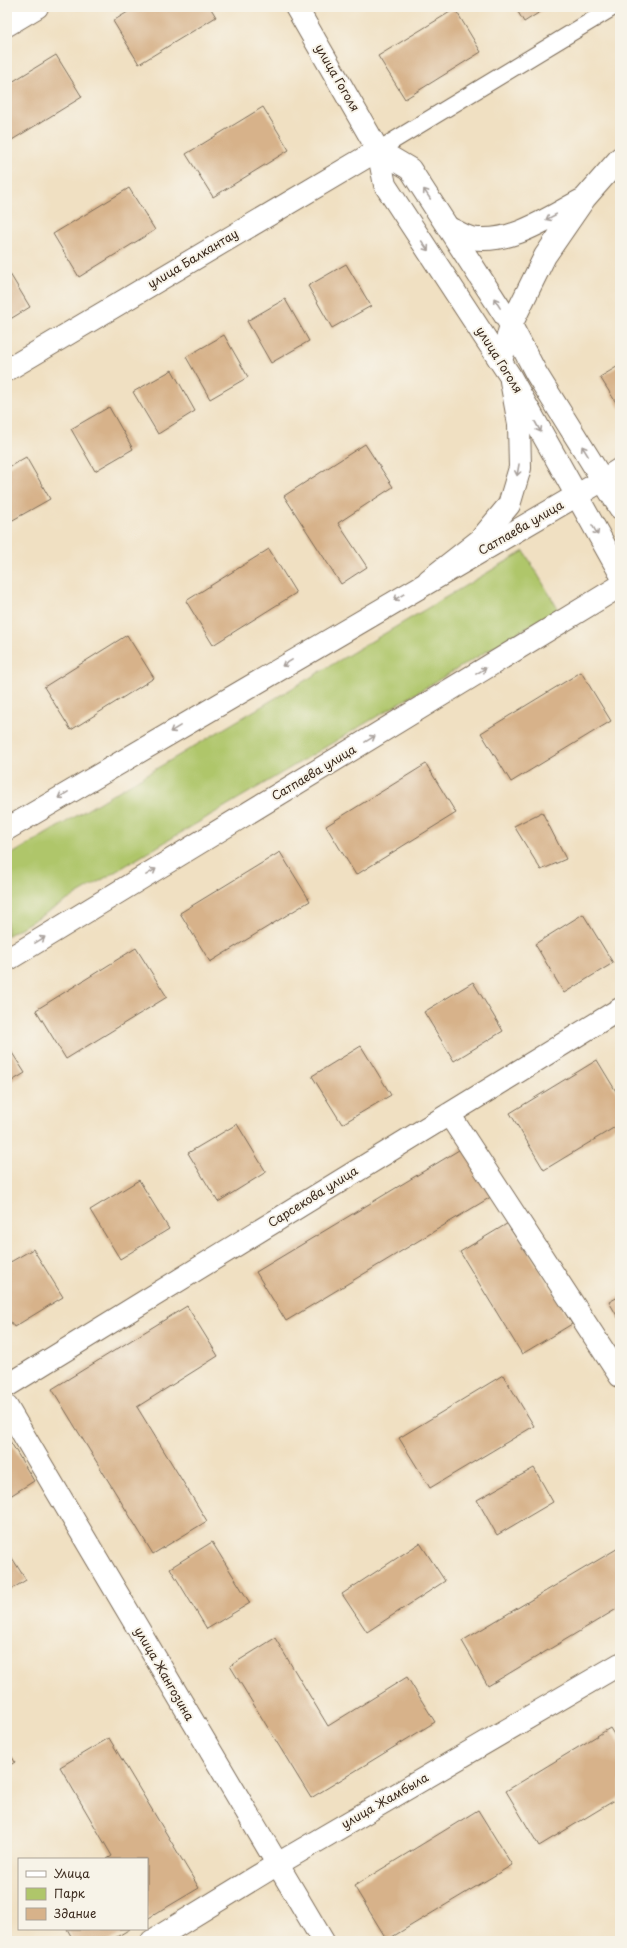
<svg xmlns="http://www.w3.org/2000/svg" width="627" height="1948" viewBox="0 0 627 1948" font-family="'Playpen Sans',sans-serif">
  <rect width="100%" height="100%" fill="#f7f3e8"/>
  <filter id="ink" filterUnits="userSpaceOnUse"><feTurbulence type="fractalNoise" baseFrequency=".025" numOctaves="2"/><feDisplacementMap in="SourceGraphic" scale="8" xChannelSelector="R" yChannelSelector="G"/><feConvolveMatrix kernelMatrix="1 2 1 2 8 2 1 2 1" color-interpolation-filters="sRGB"/></filter>
  <filter id="wash" filterUnits="userSpaceOnUse"><feTurbulence type="fractalNoise" baseFrequency=".012" numOctaves="4" result="noise"/><feDisplacementMap in="SourceGraphic" scale="16" xChannelSelector="R" yChannelSelector="G"/><feGaussianBlur stdDeviation="0.9" result="paint"/><feColorMatrix in="noise" values="0 0 0 0 0 0 0 0 0 0 0 0 0 0 0 0 0 1.4 0 .05"/><feComposite in="paint" operator="in"/></filter>
  <g filter="url(#wash)">
    <rect width="100%" height="100%" fill="#f0e0c2"/>
    <path fill="#afc66a" stroke="#757844" d="M524,551L558,609L7,936V857Z"/>
    <g id="blocks">
      <path fill="#d7b28a" d="M136,7H210L216,17L139,64L113,21Z
        M515,7H548L524,22Z
        M455,9L481,52L405,99L378,56Z
        M56,55L82,97L7,143V85Z
        M263,107L289,150L213,197L186,154Z
        M129,188L155,230L79,277L53,234Z
        M346,264L371,306L332,328L308,286Z
        M7,269L30,307L7,321Z
        M285,299L309,341L271,363L247,321Z
        M224,335L248,377L210,399L186,357Z
        M620,365V409L600,377Z
        M172,370L195,411L158,434L133,392Z
        M109,407L133,449L95,471L71,429Z
        M365,444L393,487L338,523L367,567L341,584L284,496Z
        M26,457L50,499L11,521L7,514V468Z
        M269,549L296,593L213,645L186,601Z
        M127,635L154,678L71,730L44,687Z
        M581,672L611,721L511,782L481,733Z
        M426,764L456,813L356,875L326,826Z
        M542,812L566,859L541,870L514,826Z
        M280,852L310,901L210,962L180,913Z
        M583,914L613,963L564,993L535,944Z
        M136,948L167,997L66,1059L36,1010Z
        M473,982L503,1031L454,1061L424,1012Z
        M7,1045L25,1073L7,1084Z
        M361,1046L391,1095L342,1124L312,1076Z
        M597,1060L620,1098V1124L544,1170L510,1113Z
        M237,1124L266,1172L218,1202L188,1153Z
        M464,1147L494,1195L286,1321L256,1272Z
        M139,1180L169,1229L120,1259L90,1210Z
        M510,1222L572,1324L522,1354L460,1252Z
        M33,1249L63,1297L14,1327L7,1316V1264Z
        M620,1296V1321L609,1302Z
        M187,1306L218,1356L137,1407L207,1521L153,1554L52,1389Z
        M503,1375L534,1426L430,1488L399,1438Z
        M7,1436L34,1481L7,1498Z
        M534,1468L553,1502L497,1535L477,1500Z
        M212,1542L250,1603L207,1629L170,1568Z
        M420,1543L445,1581L367,1632L342,1594Z
        M620,1547V1607L488,1686L462,1641Z
        M7,1550L26,1580L7,1592Z
        M275,1638L328,1726L407,1677L435,1722L311,1798L230,1666Z
        M610,1728L620,1744V1797L539,1846L506,1791Z
        M109,1738L199,1888L147,1919V1859H107L112,1856L60,1767Z
        M7,1749L15,1762L7,1767Z
        M478,1810L512,1865L387,1940L354,1886Z
        M67,1929H130L110,1941H74Z"/>
    </g>
  </g>
  <g filter="url(#ink)">
    <use href="#blocks" fill-opacity="0" stroke="#7a6a57" stroke-width="1"/>
    <g fill="none" stroke-linecap="round" stroke-linejoin="round">
      <defs>
        <path id="service" d="M378,150L614,7"/>
        <path id="minor" d="M7,25L37,7
          M7,370L378,150
          M449,1114L620,1376
          M7,1386L620,1009
          M152,1941L276,1865L620,1664"/>
        <path id="tertiary" d="M603,480L620,469
          M7,1407L323,1941"/>
        <path id="secondary" d="M7,829L603,480
          M7,960L620,586"/>
        <path id="primary" d="M449,228C456,231 464,236 471,238C511,245 549,217 582,200
          M501,361L511,325L545,256L585,198L620,158
          M429,580L480,540L509,505L520,468L519,424L511,381"/>
        <path id="trunk" d="M296,7L378,150L385,185L510,376L620,573
          M378,150L410,169L511,325L536,373L620,508"/>
      </defs>
      <use href="#service" stroke="#7a6a57" stroke-width="18"/>
      <use href="#minor" stroke="#7a6a57" stroke-width="24"/>
      <use href="#tertiary" stroke="#7a6a57" stroke-width="24"/>
      <use href="#secondary" stroke="#7a6a57" stroke-width="24"/>
      <use href="#primary" stroke="#7a6a57" stroke-width="24"/>
      <use href="#trunk" stroke="#7a6a57" stroke-width="24"/>
      <use href="#service" stroke="#fff" stroke-width="16"/>
      <use href="#minor" stroke="#fff" stroke-width="22"/>
      <use href="#tertiary" stroke="#fff" stroke-width="22"/>
      <use href="#secondary" stroke="#fff" stroke-width="22"/>
      <use href="#primary" stroke="#fff" stroke-width="22"/>
      <use href="#trunk" stroke="#fff" stroke-width="22"/>
    </g>
    <defs><path id="oneway-shaft" d="M-6 0H5M1.5-3L5.5 0L1.5 3" fill="none" stroke-width="1.6" stroke-linecap="round" stroke-linejoin="round"/></defs>
    <g stroke="#a79f9a">
      <use href="#oneway-shaft" transform="translate(427 194) rotate(-124)"/>
      <use href="#oneway-shaft" transform="translate(551 217) rotate(152)"/>
      <use href="#oneway-shaft" transform="translate(425 246) rotate(56)"/>
      <use href="#oneway-shaft" transform="translate(497 303) rotate(-122)"/>
      <use href="#oneway-shaft" transform="translate(538 427) rotate(61)"/>
      <use href="#oneway-shaft" transform="translate(585 451) rotate(-122)"/>
      <use href="#oneway-shaft" transform="translate(518 470) rotate(100)"/>
      <use href="#oneway-shaft" transform="translate(595 530) rotate(60)"/>
      <use href="#oneway-shaft" transform="translate(399 597) rotate(149)"/>
      <use href="#oneway-shaft" transform="translate(287 663) rotate(149)"/>
      <use href="#oneway-shaft" transform="translate(481 671) rotate(-31)"/>
      <use href="#oneway-shaft" transform="translate(175 729) rotate(149)"/>
      <use href="#oneway-shaft" transform="translate(370 739) rotate(-31)"/>
      <use href="#oneway-shaft" transform="translate(63 795) rotate(149)"/>
      <use href="#oneway-shaft" transform="translate(151 872) rotate(-31)"/>
      <use href="#oneway-shaft" transform="translate(40 940) rotate(-31)"/>
    </g>
  </g>
  <g text-anchor="middle" stroke-width="4" stroke-linejoin="round" paint-order="stroke">
    <g font-size="12" fill="#3b2a1e" stroke="#f7f3e8">
      <text transform="translate(337 78) rotate(60)" y="4">улица Гоголя</text>
      <text transform="translate(193 259) rotate(-31)" y="4">улица Балкантау</text>
      <text transform="translate(499 360) rotate(58)" y="4">улица Гоголя</text>
      <text transform="translate(521 528) rotate(-30)" y="4">Сатпаева улица</text>
      <text transform="translate(314 773) rotate(-31)" y="4">Сатпаева улица</text>
      <text transform="translate(313 1197) rotate(-32)" y="4">Сарсекова улица</text>
      <text transform="translate(164 1674) rotate(60)" y="4">улица Жангозина</text>
      <text transform="translate(385 1801) rotate(-30)" y="4">улица Жамбыла</text>
    </g>
  </g>
  <rect width="627" height="1948" fill="none" stroke="#f7f3e8" stroke-width="24"/>
  <rect x="18" y="1858" width="130" height="72" fill="#f7f3e8" stroke="#aca397"/>
  <rect x="26" y="1871" width="20" height="6" fill="#ffffff" stroke="#aca397"/>
  <text x="54" y="1878" font-size="12" fill="#3b2a1e">Улица</text>
  <rect x="26" y="1888" width="20" height="12" fill="#afc66a" stroke="#aca397"/>
  <text x="54" y="1898" font-size="12" fill="#3b2a1e">Парк</text>
  <rect x="26" y="1908" width="20" height="12" fill="#d7b28a" stroke="#aca397"/>
  <text x="54" y="1918" font-size="12" fill="#3b2a1e">Здание</text>
</svg>
